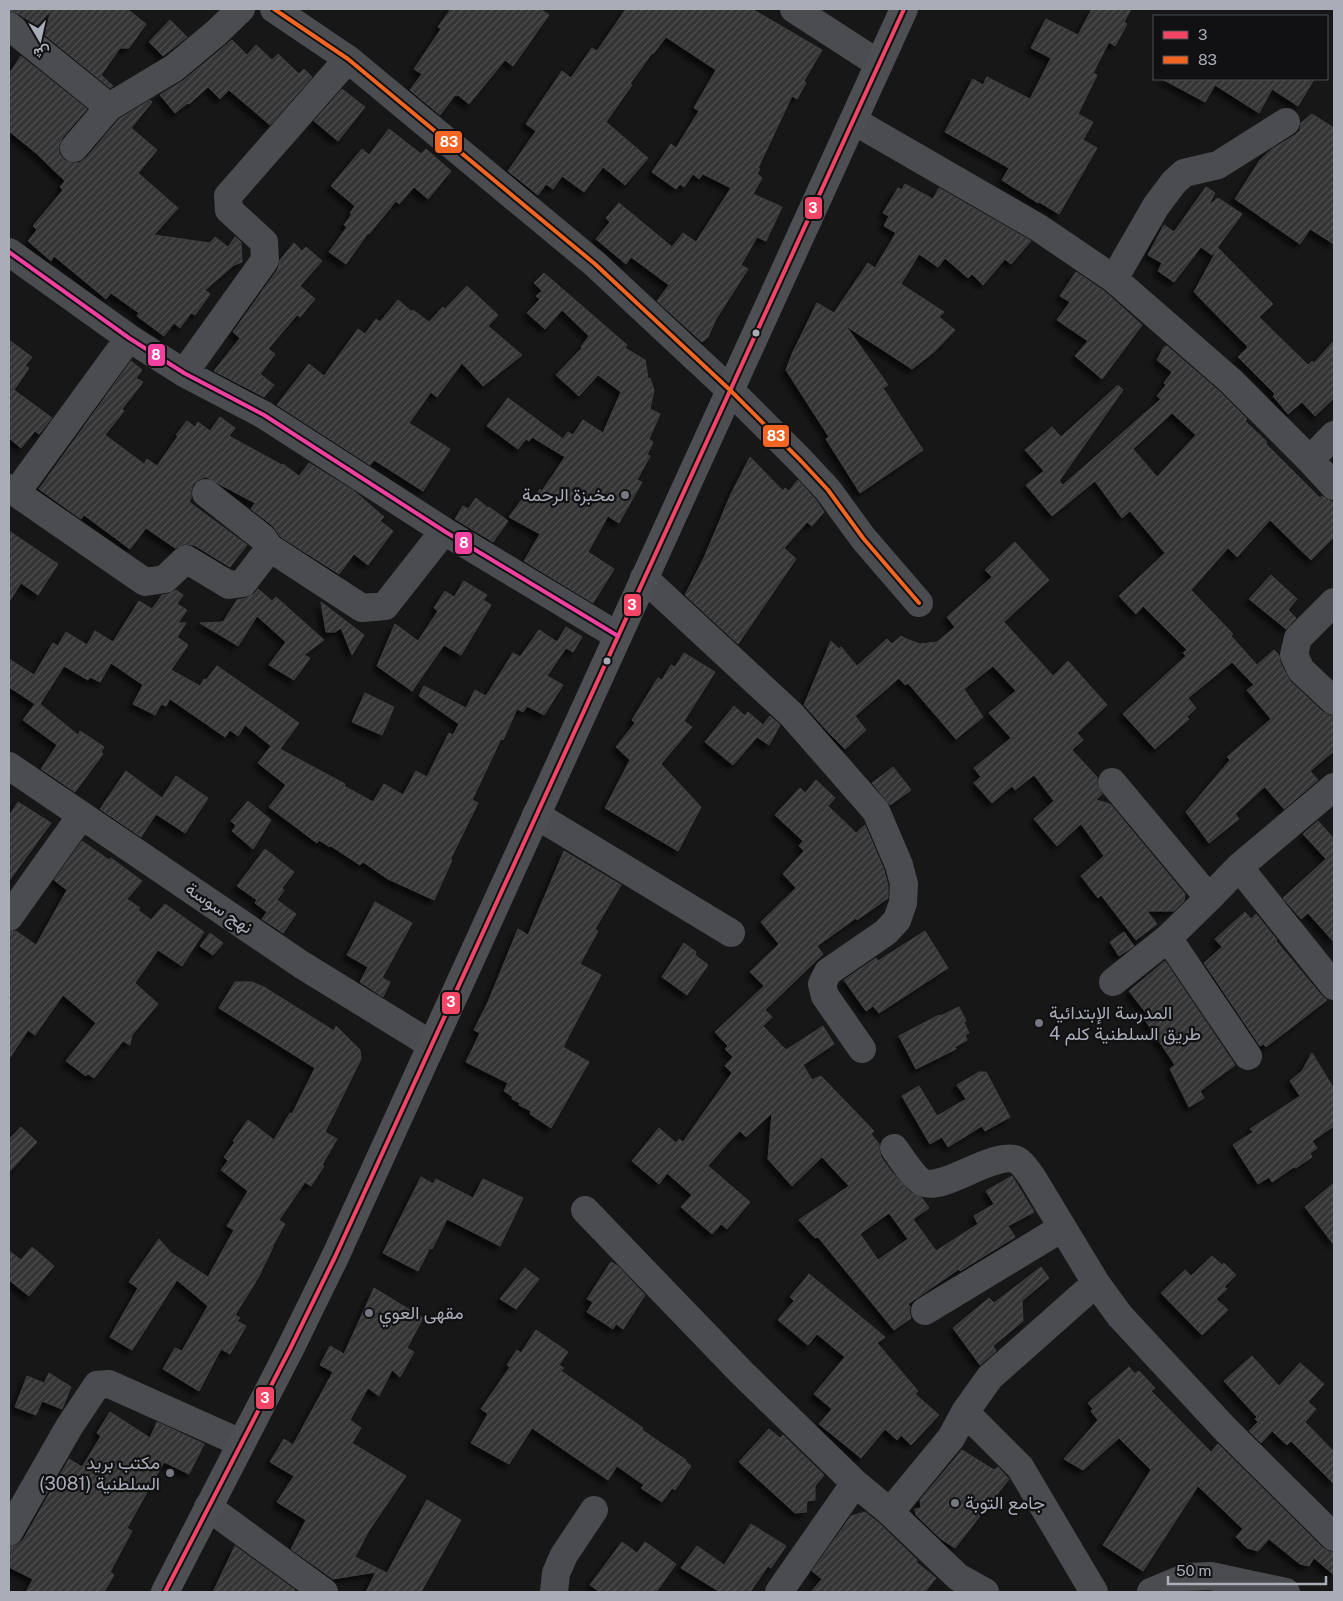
<svg xmlns="http://www.w3.org/2000/svg" width="1343" height="1601" viewBox="0 0 1343 1601" font-family="'Public Sans',Vazirmatn,sans-serif">
  <defs>
    <pattern id="building-hatch" width="6" height="6" patternUnits="userSpaceOnUse" patternTransform="scale(1.25)"><rect width="6" height="6" fill="#353536"/><path d="M-1 1l2-2M0 6l6-6M5 7l2-2" fill="none" stroke="#4f5051"/></pattern>
    <filter id="shadow"><feDropShadow dx="-4.5" dy="4.5" stdDeviation="2.5" flood-color="#0009"/></filter>
  </defs>
  <rect width="100%" height="100%" fill="#171717"/>
  <path fill="url(#building-hatch)" stroke="#3f4043" fill-rule="evenodd" filter="url(#shadow)" d="M9,9H127L146,24L129,48H120L101,75L113,86L110,88L19,14L9,11Z
    M451,9H540L549,15L513,66L505,60L469,104L458,95L456,96L455,95L440,115L410,90L422,74L414,69L441,29L438,27Z
    M626,9H752L822,50L804,81L806,83L797,99L792,96L758,168L760,169L757,174L762,178L753,194L782,207L766,241L757,237L741,265L748,269L716,319L708,337L702,342L657,301L669,285L631,257L626,264L596,239L610,222L606,218L619,203L672,247L683,233L696,242L731,188L703,174L699,179L693,174L684,187L680,184L676,189L652,172L671,144L676,148L699,111L694,108L716,70L666,37L653,54L652,53L630,84L632,85L606,122L648,158L625,185L603,167L584,192L562,176L553,189L546,184L538,195L508,171L536,131L526,124L562,71L571,78L592,48L597,51Z
    M1092,9H1131L1124,22L1127,24L1115,46L1109,42L1093,73L1097,75L1078,114L1093,122L1083,140L1097,148L1059,214L1039,202L1038,203L1002,180L1009,168L945,132L973,79L983,85L987,77L1030,99L1051,58L1031,48L1046,19L1078,35Z
    M170,20L187,37L163,56L149,42Z
    M232,40L247,55L256,45L272,60L278,54L299,74L304,69L312,77L270,125L229,90L220,99L208,87L189,104L188,103L175,113L160,95L184,80Z
    M21,56L87,109L62,138L59,145V153L64,160L72,163H79L86,158L119,119L150,100L152,102L131,128L157,150L138,173L178,208L154,235L210,243L215,237L228,247L235,237L241,242L242,262L234,265L205,290L210,294L195,315L191,313L180,328L174,323L164,336L137,316L139,313L111,293L106,299L54,256L51,261L28,241L37,230L33,226L63,190L60,187L65,181L36,153L9,131V74Z
    M1162,79H1314L1298,106L1272,89L1259,113L1215,85L1205,102Z
    M342,89L365,107L338,141L314,121Z
    M1312,114L1334,128V244L1310,229L1300,244L1235,199L1260,160L1272,149L1295,135L1300,130L1301,123Z
    M389,129L421,154L426,149L451,171L428,199L414,187L399,204L396,201L369,234L368,233L346,264L329,252L347,227L344,225L352,214L350,213L355,206L331,186L362,149L369,155Z
    M905,184L933,199L939,188L1031,241L1011,264L1005,259L983,285L972,274L968,278L945,258L938,267L919,254L901,284L944,312L939,317L955,330L934,352L912,369L846,326L888,385L883,388L923,450L860,493L826,439L829,437L786,370L792,354L817,303L834,313L868,263L875,268L896,233L884,226L889,216L883,213L898,188L902,190Z
    M1206,187L1215,193L1208,206L1218,198L1242,214L1212,255L1201,247L1174,282L1158,271L1162,263L1148,255L1164,225L1174,232Z
    M294,243L302,251L306,247L322,261L300,286L315,299L300,317L297,315L268,349L275,354L260,374L274,385L264,397L214,371L240,338L233,332L278,269L280,260Z
    M1218,248L1273,304L1259,317L1308,365L1312,361L1314,363L1334,341V398L1315,416L1302,402L1288,414L1273,396L1275,394L1238,357L1248,347L1194,292Z
    M1076,272L1104,291L1142,325L1102,379L1075,356L1088,341L1057,320L1070,302L1060,296Z
    M544,273L627,345L625,348L645,360L648,379L650,378L654,390L650,409L660,414L649,439L653,442L647,455L650,456L637,480L642,482L619,523L608,516L588,552L614,569L593,603L524,561L540,534L509,517L523,498L531,504L540,489L542,491L565,457L532,437L529,441L526,439L518,449L487,426L508,398L563,439L568,432L573,435L583,420L603,433L621,392L598,375L579,396L556,375L582,348L581,347L589,336L562,310L545,329L527,313L540,299L536,296L542,291L534,283Z
    M467,286L498,315L488,326L522,355L483,386L462,363L437,397L431,392L409,423L450,449L423,491L374,460L370,465L277,405L309,364L324,376L358,329L365,334L376,319L380,322L398,300L412,312L413,310L429,322L443,307L445,309Z
    M9,340L32,357L25,366L29,368L14,390L52,418L39,434L35,431L21,448L9,438Z
    M1167,346L1220,392L1247,419L1245,421L1267,442L1266,444L1320,498L1322,496L1334,503V537L1311,560L1270,520L1237,557L1228,548L1191,590L1233,634L1231,636L1257,665L1274,650L1279,655L1280,662L1290,681L1323,712L1330,716H1334V751L1310,771L1318,780L1284,809L1265,787L1263,788L1235,814L1239,819L1209,843L1186,812L1230,760L1227,757L1271,719L1247,690L1254,685L1232,662L1188,698L1196,708L1187,717L1189,719L1155,749L1123,714L1186,656L1183,653L1187,650L1143,606L1136,614L1119,596L1165,553L1130,511L1122,518L1095,481L1052,516L1026,485L1044,471L1025,450L1052,427L1061,437L1118,385L1123,390L1059,481L1063,485L1161,399L1157,396L1166,385L1164,383L1172,372L1157,360L1164,347ZM1172,413L1196,435L1157,477L1133,449Z
    M131,361L142,370L136,378L143,382L122,409L124,411L105,435L144,464L147,459L157,466L178,436L176,435L187,421L195,427L198,422L210,431L220,417L235,428L229,436L282,465L283,464L299,476L309,463L354,491L384,517L380,521L393,531L368,565L354,554L339,574L281,537L273,526L251,509L255,503L206,477L200,479L193,484L191,490V498L189,502L247,545L230,567L194,545L184,544L175,548L146,528L130,549L84,515L81,519L39,489Z
    M750,457L783,491L785,488L789,491L798,480L816,500L824,512L812,526L807,522L784,548L796,559L738,644L685,595L703,560L731,494Z
    M476,498L488,508L489,507L508,521L493,542L455,519L463,506L468,509Z
    M9,531L58,564L38,595L21,583L9,602Z
    M1015,542L1049,580L1004,622L1053,676L1068,661L1107,705L1077,733L1083,740L1072,750L1097,777V785L1102,794L1096,800L1110,804L1185,894L1184,901L1174,911H1147L1157,924L1136,940L1101,895L1098,898L1081,876L1104,856L1081,824L1057,846L1034,819L1054,801L1034,775L1015,790L1012,786L992,803L974,783L981,777L974,768L1011,738L989,713L1016,691L993,666L964,689L983,717L956,739L908,683L905,685L899,678L855,716L866,730L845,749L830,734L804,705L831,641L839,649L841,647L857,666L887,639L892,644L901,636L906,639L920,644L937,642L955,627L947,617L992,577L985,570Z
    M1271,575L1297,599L1288,610L1296,618L1286,629L1249,599Z
    M464,581L487,595L483,600L491,605L461,655L444,645L412,691L377,666L395,624L418,641L438,611L434,608L445,591L454,597Z
    M258,589L272,601L276,597L324,640L304,655L310,658L294,680L269,665L286,642L257,616L238,646L200,623L223,622L237,600L246,598L255,593Z
    M176,590L183,595L177,604L187,610L178,623H186L177,637L188,645L171,670L200,686L204,679L206,680L217,666L299,723L280,749L345,784L344,786L373,802L384,784L403,795L416,771L427,777L449,733L453,735L459,724L419,696L424,686L466,708L475,690L486,696L513,653L520,657L539,630L557,642L566,627L582,637L573,652L566,648L547,676L563,685L544,715L527,706L523,712L517,709L503,740L501,739L472,800L478,803L450,860H452L434,900L388,879L363,862L360,865L331,846L330,847L319,840L317,843L269,807L286,785L258,763L271,746L245,725L238,736L230,730L225,737L170,699L166,706L161,704L155,715L133,704L143,685L111,663L100,682L90,677L88,680L64,666L40,704L78,735L80,731L104,747L101,752L103,754L75,792L41,769L57,745L23,720L35,704L9,687V659L34,675L53,643L58,646L66,632L87,645L95,631L113,642L139,601L152,609L162,595L168,594Z
    M321,602L364,635L352,655L341,628L335,632H326Z
    M684,653L715,672L684,721L692,727L661,764L701,807L678,851L605,808L630,760L616,747L635,723L632,720L658,678L662,680L671,665L675,667Z
    M365,693L394,707L382,735L352,722Z
    M734,706L745,716L748,712L763,725L770,716L780,725L769,745L757,737L733,765L705,742Z
    M893,767L911,790L890,805L872,783Z
    M126,771L162,798L176,776L208,798L185,833L156,814L141,837L100,809Z
    M816,780L835,798L828,806L856,833L865,825L884,870L888,886V898L857,920L856,918L817,946L823,954L765,1010L772,1017L763,1026L786,1050L823,1026L834,1044L803,1065L812,1080L821,1076L874,1131L871,1134L879,1144V1150L881,1157L891,1171L910,1192L922,1198L929,1208L913,1219L936,1251L978,1224L974,1216L994,1204L986,1191L1012,1176L1034,1212L1008,1226L1015,1237L960,1271L959,1269L908,1304L910,1307L909,1312L911,1318L894,1330L818,1237L815,1238L799,1220L849,1186L822,1157L792,1186L768,1159L772,1113L746,1137L740,1131L727,1144L708,1166L750,1202L727,1229L721,1224L712,1234L681,1207L692,1195L667,1173L659,1184L632,1161L659,1128L676,1143L679,1139L683,1142L732,1073L725,1066L733,1057L725,1049L728,1046L715,1032L764,986L750,972L779,944L761,922L796,888L783,874L804,851L799,846L803,841L775,815L800,788L805,793ZM889,1213L908,1239L878,1260L860,1234Z
    M248,801L271,820L253,849L232,831L236,826L231,821Z
    M18,802L51,823L9,881V816Z
    M1318,821L1334,839V942L1308,913L1301,919L1283,898L1326,859L1303,834Z
    M82,841L109,860L111,858L142,881L127,899L140,908L138,910L151,920L165,904L204,932L182,966L158,950L135,983L158,1004L132,1035L130,1045L123,1041L94,1078L88,1074L86,1076L66,1061L96,1023L63,995L35,1035L28,1030L9,1059V932L16,931L36,945L67,890L54,880Z
    M265,849L294,872L282,888L284,890L277,900L296,914L283,933L262,919L267,912L255,903L257,900L237,886Z
    M564,851L621,885L595,929L598,931L580,964L601,975L563,1047L589,1062L551,1128L530,1114L531,1111L519,1105L520,1103L512,1099L513,1097L504,1091L508,1083L466,1062L480,1033L474,1030L488,1002L518,929L528,935Z
    M375,902L412,923L382,978L390,982L383,997L360,982L368,967L347,955Z
    M1245,912L1251,919L1256,914L1277,940L1276,941L1322,996L1327,1000L1266,1047L1263,1044L1260,1046L1204,963L1222,947L1215,939Z
    M925,931L948,968L879,1013L873,1006L866,1011L844,980L876,958L878,961Z
    M1124,932L1134,946L1119,956L1110,942Z
    M210,933L223,943L213,955L200,946Z
    M684,943L696,952L695,955L708,965L687,995L662,977Z
    M1165,961L1235,1065L1200,1091L1204,1098L1189,1107L1170,1069L1175,1065L1143,1017L1147,1014L1129,991Z
    M235,982H252L264,987L334,1031L336,1026L360,1050L361,1059L325,1132L337,1139L322,1165L324,1166L311,1186L305,1182L279,1220L285,1224L272,1247H273L258,1278L235,1315L240,1318L237,1321L246,1326L230,1354L221,1349L199,1391L163,1369L175,1348L182,1351L208,1306L177,1280L132,1350L110,1337L138,1288L129,1282L159,1239L171,1253L208,1277L234,1230L227,1226L248,1191L221,1170L228,1161L224,1157L235,1142L233,1141L248,1120L274,1140L290,1113L292,1114L315,1068L219,1008Z
    M959,1007L966,1021L964,1022L969,1033L965,1035L967,1040L955,1047L956,1049L916,1069L899,1036L939,1015L940,1016Z
    M1312,1053L1334,1089V1126L1312,1141L1317,1148L1310,1153L1312,1157L1296,1168L1294,1167L1272,1182L1269,1177L1258,1184L1233,1145L1253,1132L1250,1129L1300,1096L1290,1081L1302,1071Z
    M979,1072H986L1010,1117L985,1131L982,1126L948,1147L942,1137L930,1144L902,1096L919,1086L937,1116L966,1099L957,1085Z
    M21,1127L37,1142L9,1172V1139Z
    M421,1177L433,1184L436,1179L473,1198L483,1179L523,1198L500,1246L447,1219L432,1249L430,1248L418,1271L383,1253Z
    M1334,1183V1245L1305,1207Z
    M32,1247L54,1266L29,1296L9,1280V1251L21,1260Z
    M1212,1256L1222,1265L1224,1263L1236,1275L1224,1287L1227,1289L1216,1299L1228,1310L1202,1335L1161,1293L1185,1270L1191,1276Z
    M611,1262L618,1266L645,1295L623,1329L616,1324L613,1329L587,1312L593,1302L587,1299Z
    M1041,1267L1049,1278L1022,1301L1023,1321L993,1346L996,1351L980,1365L953,1328L989,1298L994,1303Z
    M525,1268L539,1279L516,1309L500,1299Z
    M809,1274L885,1337L877,1343L918,1391L915,1394L939,1415L911,1445L901,1435L897,1440L885,1429L861,1458L819,1424L832,1409L814,1394L845,1357L817,1334L808,1345L778,1320L794,1301L790,1297Z
    M374,1288L423,1318L407,1348L414,1352L400,1377L392,1370L379,1396L368,1388L350,1420L361,1428L352,1443L406,1476L368,1532L355,1557L387,1573L427,1500L461,1520L421,1592H366L376,1572L333,1579L291,1549L306,1520L277,1502L294,1476L270,1462L284,1439L293,1445L333,1372L320,1365L330,1346L344,1354Z
    M536,1330L568,1352L559,1365L564,1368L561,1371L643,1428L642,1430L686,1460L685,1461L691,1466L675,1490L672,1488L662,1502L641,1488L644,1485L617,1466L608,1480L532,1428L509,1464L471,1443L488,1414L481,1409L510,1367L507,1365L517,1350L521,1353Z
    M1252,1356L1279,1386L1300,1363L1324,1384L1308,1402L1316,1409L1305,1422L1334,1452V1484L1291,1441L1287,1445L1272,1431L1261,1443L1249,1431L1258,1422L1255,1419L1257,1417L1224,1381Z
    M1129,1367L1135,1374L1139,1371L1155,1388L1151,1391L1211,1452L1218,1444L1323,1548L1330,1552H1334V1575L1314,1558L1309,1566L1300,1564L1269,1539L1258,1551L1247,1548L1236,1537L1243,1529L1198,1486L1143,1571L1103,1545L1151,1470L1119,1438L1083,1470L1064,1459L1098,1420L1091,1411L1093,1409L1088,1403Z
    M49,1373L71,1387L62,1409L42,1401L36,1415L15,1407L27,1376L44,1383Z
    M110,1412L150,1438L157,1422L204,1444L189,1474L164,1462L127,1528L132,1531L110,1572L114,1575L104,1592H26L33,1579L9,1567V1550L10,1547L17,1545L23,1540L69,1459L82,1467L101,1436L97,1433Z
    M769,1429L780,1438L783,1435L824,1475L815,1486V1500L807,1501L806,1512L795,1513L739,1462Z
    M962,1450L994,1470L998,1467L1009,1479L955,1548L941,1539L916,1515L915,1509L921,1508L920,1500Z
    M865,1512L880,1524L917,1560L916,1562L936,1578L925,1592H811L822,1579L812,1571L851,1516Z
    M751,1524L786,1546L771,1568L768,1566L750,1592H720L681,1568L697,1546L724,1565Z
    M622,1542L637,1553L645,1542L676,1564L656,1592H600L590,1585Z
    M235,1546L295,1590L293,1592H213Z"/>
  <g fill="none" stroke-linecap="round" stroke-linejoin="round">
    <path stroke="#4b4c50" stroke-width="28" d="M274,9L348,59L595,264L730,390L801,461L828,490L863,538L919,603
      M794,9L879,64
      M9,26L109,107
      M854,121L1039,228L1114,279L1231,381L1310,460L1334,435
      M74,148L109,107L174,68L216,33L241,9
      M9,252L129,338L184,373L264,415L444,531L618,636
      M1114,279L1156,206L1174,182L1184,173L1218,165L1286,122
      M184,373L265,260L264,242L229,210L228,196L348,59
      M1310,460L1334,486
      M9,488L145,582L165,579L186,559L229,585L243,583L270,548L362,608L385,606L444,531
      M16,493L129,338
      M206,493L263,538L270,548
      M644,578L792,715L876,811L899,865L904,884L903,903L897,920L886,932L828,972L822,984L825,996L862,1049
      M1334,602L1298,638L1294,655L1301,670L1334,701
      M9,766L302,965L432,1045
      M1112,782L1209,898
      M536,815L731,933
      M1239,867L1334,986
      M9,917L81,816
      M1168,938L1248,1056
      M1113,982L1168,938L1209,898L1239,867L1334,787
      M894,1148C901,1157 914,1179 924,1183C946,1190 995,1150 1017,1160C1023,1163 1028,1172 1032,1177L1096,1283L1120,1316L1226,1430L1334,1537
      M585,1210L741,1372L855,1483
      M925,1311L1062,1228
      M965,1412L1020,1467L1094,1592
      M208,1507L324,1592
      M890,1512L951,1438L965,1412L990,1377L1096,1283
      M9,1532L69,1427L97,1385L109,1384L241,1443
      M554,1592L556,1573L564,1555L594,1510
      M779,1592L855,1483L890,1512L958,1577L985,1592
      M1151,1592L1187,1577L1211,1576L1286,1592"/>
    <path stroke="#4d4f52" stroke-width="28" d="M165,1592L290,1349L335,1257L904,9"/>
    <defs>
      <path id="bus-1" d="M165,1592L290,1349L335,1257L904,9"/>
      <path id="bus-2" d="M274,9L348,59L595,264L730,390L801,461L828,490L863,538L919,603"/>
      <path id="bus-3" d="M9,252L129,338L184,373L264,415L444,531L618,636"/>
    </defs>
    <use href="#bus-1" stroke="#111113" stroke-width="8"/>
    <use href="#bus-2" stroke="#111113" stroke-width="8"/>
    <use href="#bus-3" stroke="#111113" stroke-width="8"/>
    <use href="#bus-1" stroke="#f34667" stroke-width="4"/>
    <use href="#bus-2" stroke="#f26522" stroke-width="4"/>
    <use href="#bus-3" stroke="#f240a1" stroke-width="4"/>
  </g>
  <g fill="#a8adb8" stroke="#111113" stroke-width="2">
    <circle cx="756" cy="333" r="4.5"/>
    <circle cx="607" cy="661" r="4.5"/>
  </g>
  <g fill="#757880" stroke="#111113" stroke-width="2">
    <circle cx="625" cy="495" r="5"/>
    <circle cx="1039" cy="1023" r="5"/>
    <circle cx="369" cy="1313" r="5"/>
    <circle cx="170" cy="1473" r="5"/>
    <circle cx="955" cy="1503" r="5"/>
  </g>
  <g text-anchor="middle" stroke-width="4.5" stroke-linejoin="round" paint-order="stroke">
    <g font-size="18" fill="#a8adb8" stroke="#111113" text-anchor="start">
      <text x="615" y="501" text-anchor="end">مخبزة الرحمة</text>
      <text x="1049" y="1019">المدرسة الإبتدائية<tspan x="1049" dy="21">طريق السلطنية كلم 4</tspan></text>
      <text x="379" y="1319">مقهى العوي</text>
      <text x="160" y="1469" text-anchor="end">مكتب بريد<tspan x="160" dy="21">السلطنية (3081)</tspan></text>
      <text x="965" y="1509">جامع التوبة</text>
    </g>
    <g font-size="18" fill="#a8adb8" stroke="#111113">
      <text transform="translate(219 908) rotate(34)" y="6">نهج سوسة</text>
    </g>
  </g>
  <g stroke="#111113" stroke-width="2">
    <rect x="434" y="130" width="29" height="24" rx="5" fill="#f26522"/>
    <rect x="804" y="196" width="19" height="24" rx="5" fill="#f34667"/>
    <rect x="147" y="343" width="19" height="24" rx="5" fill="#f240a1"/>
    <rect x="762" y="424" width="28" height="24" rx="5" fill="#f26522"/>
    <rect x="454" y="531" width="19" height="24" rx="5" fill="#f240a1"/>
    <rect x="623" y="593" width="19" height="24" rx="5" fill="#f34667"/>
    <rect x="441" y="991" width="20" height="24" rx="5" fill="#f34667"/>
    <rect x="255" y="1386" width="20" height="24" rx="5" fill="#f34667"/>
  </g>
  <g font-size="14" text-anchor="middle" font-weight="bold" fill="#fff">
    <text x="449" y="147">83</text>
    <text x="813" y="213">3</text>
    <text x="156" y="360">8</text>
    <text x="776" y="441">83</text>
    <text x="464" y="548">8</text>
    <text x="632" y="610">3</text>
    <text x="451" y="1007">3</text>
    <text x="265" y="1403">3</text>
  </g>
  <rect width="1343" height="1601" fill="none" stroke="#a8adb8" stroke-width="20"/>
  <rect x="1153" y="15" width="175" height="65" fill="#111113" stroke="#4d4f55"/>
  <rect x="1163" y="31" width="25" height="8" fill="#f34667" stroke="#4d4f55"/>
  <text x="1198" y="40" font-size="15" fill="#a8adb8">3</text>
  <rect x="1163" y="56" width="25" height="8" fill="#f26522" stroke="#4d4f55"/>
  <text x="1198" y="65" font-size="15" fill="#a8adb8">83</text>
  <g transform="translate(40 40) rotate(171)" stroke="#111113" stroke-width="4" paint-order="stroke">
  <path d="M0-4L9 19L0 12L-9 19Z" fill="#a8adb8"/>
  <text y="-8" font-size="14" font-weight="bold" text-anchor="middle" fill="#a8adb8">ش</text>
  </g>
  <path d="M1168 1576v8h158v-8" fill="none" stroke="#a8adb8" stroke-width="2.5"/>
  <text x="1176" y="1576" font-size="15" fill="#a8adb8" stroke="#111113" stroke-width="4" paint-order="stroke">50 m</text>
</svg>
